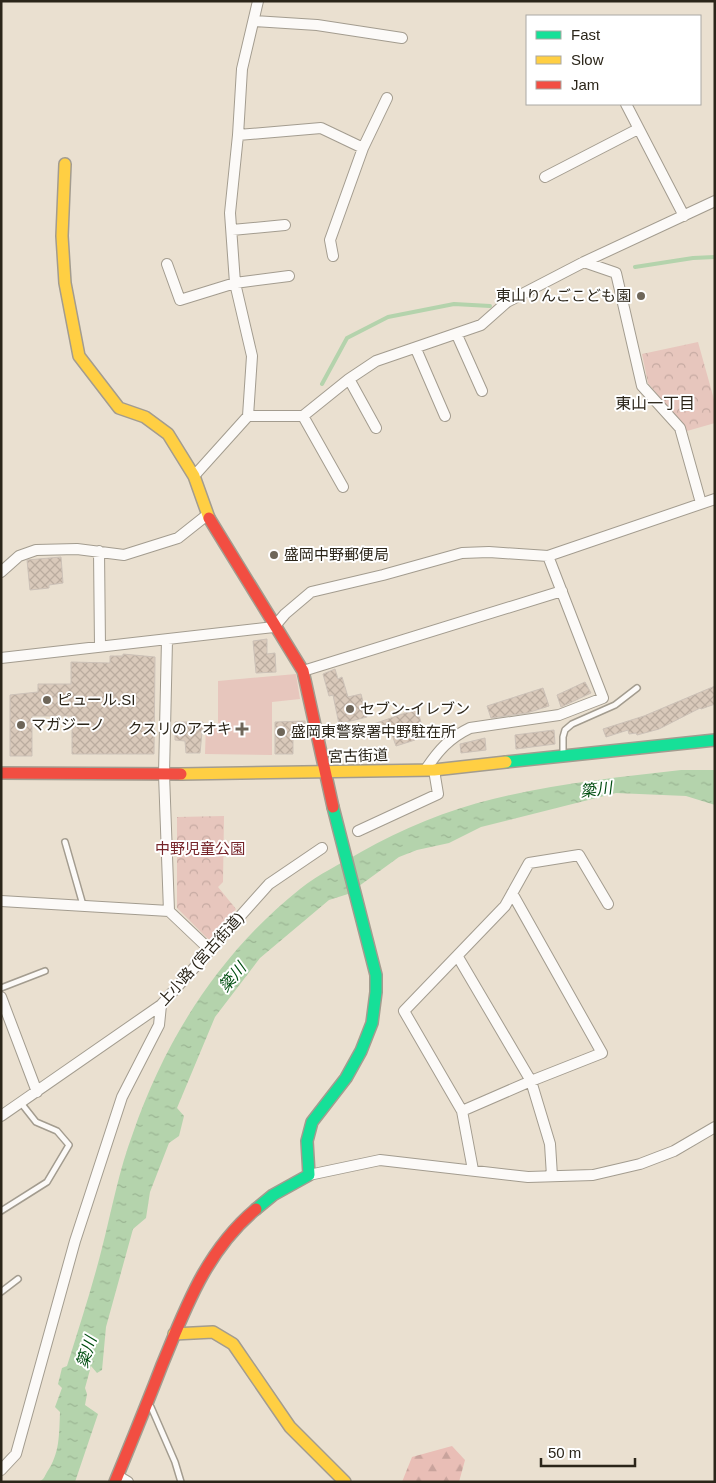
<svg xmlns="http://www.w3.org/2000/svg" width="716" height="1483" viewBox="0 0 716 1483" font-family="Arial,'Noto Sans JP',sans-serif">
  <defs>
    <pattern id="forest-firs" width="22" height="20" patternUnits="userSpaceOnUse" patternTransform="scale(1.25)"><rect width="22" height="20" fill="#e9beb6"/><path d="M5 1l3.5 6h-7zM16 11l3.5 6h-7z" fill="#c8a39c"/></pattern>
    <pattern id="park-crowns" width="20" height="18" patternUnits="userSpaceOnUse" patternTransform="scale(1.25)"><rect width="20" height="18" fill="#e7c6bd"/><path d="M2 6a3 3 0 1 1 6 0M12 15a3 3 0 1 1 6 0" fill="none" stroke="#c6aaa2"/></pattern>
    <pattern id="water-ripples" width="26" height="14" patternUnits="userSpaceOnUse" patternTransform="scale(1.25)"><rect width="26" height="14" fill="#b4d3ac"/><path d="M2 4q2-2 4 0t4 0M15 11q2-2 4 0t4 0" fill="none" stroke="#9bb593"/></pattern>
    <pattern id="building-cross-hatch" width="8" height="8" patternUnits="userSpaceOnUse" patternTransform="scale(1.25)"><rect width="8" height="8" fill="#d9c9ba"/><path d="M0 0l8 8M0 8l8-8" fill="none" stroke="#baac9f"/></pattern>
  </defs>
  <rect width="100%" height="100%" fill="#eae0d0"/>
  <path fill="#e7c6bd" d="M296,674L300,699L272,702V755L205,754L206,725L218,724V681Z"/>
  <path fill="url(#forest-firs)" d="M452,1446L465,1460L459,1482H402L412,1457Z"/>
  <path fill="url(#park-crowns)" d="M698,342L715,403V423L687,431L648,383L642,354Z
    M224,816L223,882L218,887L236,909L209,940L177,908V817Z"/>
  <path fill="url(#water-ripples)" d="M681,770H715V805L686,796L616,793L481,827L449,843L417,850L399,857L348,894L329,900L260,958L215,1017L177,1108L184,1116L179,1136L169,1143L150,1192L146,1218L133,1229L106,1327L102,1370L97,1373L91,1366L85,1388L87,1394L85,1405L98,1414L75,1482H36C43,1481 44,1478 47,1472C60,1453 59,1435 60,1412L55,1407L62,1388L58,1384L62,1368L67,1366C79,1327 92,1288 102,1248C112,1209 119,1170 133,1133C166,1037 221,952 300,889C319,874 340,864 361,852C402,829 447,810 493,799C555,784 618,777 681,770Z"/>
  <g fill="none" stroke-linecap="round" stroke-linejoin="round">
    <path stroke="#b4d3ac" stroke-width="4" d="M635,267L693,258L715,257
      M322,384L347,338L388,317L454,304L490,306"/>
  </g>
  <path fill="url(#building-cross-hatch)" stroke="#ccc1b7" d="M61,557L63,583L49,585V588L30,590L27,560Z
    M267,639V654L275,653L276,672L256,673L253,641Z
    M123,654L155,657L154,754H72V716H32V756H10V695L38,692V684H71V662L110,663V656H123Z
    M335,669L338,679L342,677L348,697L361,694L367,717L339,724L333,695L329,696L323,674Z
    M585,682L591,693L561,707L557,695Z
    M715,686V704L701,709L700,708L659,729L637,735L636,733L629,734L628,730L606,737L603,729L644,716Z
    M543,688L549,706L527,713L491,718L487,706Z
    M417,709L423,729L413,733L415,740L396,746L390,729L358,737L356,730Z
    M305,721L306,732L293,733V754H275V722Z
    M175,722H203L200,753H186L185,741L175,740Z
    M554,730L555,744L516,749L515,735Z
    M485,738L486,750L461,753L460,744Z"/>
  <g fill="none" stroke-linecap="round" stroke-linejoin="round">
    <defs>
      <path id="lane" d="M563,754V737L565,730L572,724L615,705L637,688
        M65,842L83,905
        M1,988L45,971
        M1,1211L47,1182L69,1145L57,1131L36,1122L21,1103
        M1,1292L18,1279
        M151,1407L175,1462L181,1482"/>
      <path id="street" d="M254,21L317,25L402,38
        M626,104L684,216
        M238,135L321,128L363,148
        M545,177L638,129
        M232,230L285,225
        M333,256L330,240L363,148L387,98
        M584,262L616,273L642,386L680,428L701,503
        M167,264L180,300L235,283L289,276
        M457,335L482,391
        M416,349L445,416
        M349,379L376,428
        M248,416H303L349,379L376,361L481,325L507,302L584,262L715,201
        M303,416L343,487
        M194,476L248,416L252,356L235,283L230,213L238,135L242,69L258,1
        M99,551L100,647
        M1,572L19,556L36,550L77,549L124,555L178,538L207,515
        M167,640L164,774L169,911
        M1,658L274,627L285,614L311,592L383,575L462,553L489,552L548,556
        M303,671L562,591
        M426,769C438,751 449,738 470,728L559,715L603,698L548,556L715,499
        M358,831L438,794L434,770
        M1,901L169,911L209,949
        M458,957L531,1081L550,1144L552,1176
        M1,997L37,1092
        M462,1111L531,1081L602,1053L512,893
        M1,1116L161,1005L269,884L322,848
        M473,1170L462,1111L404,1011L505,906L529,863L579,855L608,904
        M309,1175L380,1160L528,1177L593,1175L640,1164L674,1151L715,1127
        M1,1470L16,1454L75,1241L122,1097L159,1025L161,1005
        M118,1476L128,1482"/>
      <path id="fast" d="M506,762L715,740
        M256,1209L273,1195L309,1175L307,1141L312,1122L346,1078L361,1051L372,1023L376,992V975L333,807"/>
      <path id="slow" d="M65,164L62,236L65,283L79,356L119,408L145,417L168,434L194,476L209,518
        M181,774L434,770L506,762
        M174,1334L213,1332L233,1344L290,1427L345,1482"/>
      <path id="jam" d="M209,518L303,671L333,807
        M1,773L181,774
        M115,1482C131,1443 147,1404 162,1365C186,1307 206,1251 256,1209"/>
    </defs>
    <use href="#lane" stroke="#a39c8f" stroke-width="8"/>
    <use href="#street" stroke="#a39c8f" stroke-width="12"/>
    <use href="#fast" stroke="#a39c8f" stroke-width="14"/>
    <use href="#slow" stroke="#a39c8f" stroke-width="14"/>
    <use href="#jam" stroke="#a39c8f" stroke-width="14"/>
    <use href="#lane" stroke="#fcfaf8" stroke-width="5"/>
    <use href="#street" stroke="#fcfaf8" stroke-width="10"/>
    <use href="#fast" stroke="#16e098" stroke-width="11"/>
    <use href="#slow" stroke="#ffcf43" stroke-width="11"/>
    <use href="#jam" stroke="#f24e42" stroke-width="11"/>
  </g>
  <g fill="#6e6659" stroke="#fff" stroke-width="2">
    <circle cx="641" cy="296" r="5"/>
    <circle cx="274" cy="555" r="5"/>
    <circle cx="47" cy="700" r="5"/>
    <circle cx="350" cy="709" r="5"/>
    <circle cx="21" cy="725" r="5"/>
    <path d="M239.5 721.5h5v5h5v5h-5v5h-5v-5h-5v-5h5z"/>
    <circle cx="281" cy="732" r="5"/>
  </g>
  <g text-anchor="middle" stroke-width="4" stroke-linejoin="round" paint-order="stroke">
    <g font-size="15" fill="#2b2519" stroke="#fff" text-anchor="start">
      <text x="631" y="301" text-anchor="end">東山りんごこども園</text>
      <text x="284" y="560">盛岡中野郵便局</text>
      <text x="57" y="705">ピュール.SI</text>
      <text x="360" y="714">セブン-イレブン</text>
      <text x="31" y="730">マガジーノ</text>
      <text x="232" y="734" text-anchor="end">クスリのアオキ</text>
      <text x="291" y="737">盛岡東警察署中野駐在所</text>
    </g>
    <g font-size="15" fill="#2b2519" stroke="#fff">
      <text transform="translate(358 756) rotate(-2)" y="5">宮古街道</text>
      <text transform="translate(201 959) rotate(-48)" y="5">上小路 (宮古街道)</text>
    </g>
    <g font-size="15" fill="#762429" stroke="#fff">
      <text x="200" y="854">中野児童公園</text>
    </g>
    <g font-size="16" fill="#2b2519" stroke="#fff">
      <text x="655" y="409">東山一丁目</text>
    </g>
    <g font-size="16" font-style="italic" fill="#014e11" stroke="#fff">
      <text transform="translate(596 789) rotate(-7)" y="6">簗川</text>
      <text transform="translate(232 977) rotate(-50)" y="6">簗川</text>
      <text transform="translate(86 1352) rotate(-73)" y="6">簗川</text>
    </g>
  </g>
  <rect width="716" height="1483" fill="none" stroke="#2b2519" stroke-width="5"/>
  <rect x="526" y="15" width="175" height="90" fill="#ffffff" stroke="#aaa8a3"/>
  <rect x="536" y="31" width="25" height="8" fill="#16e098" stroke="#aaa8a3"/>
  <text x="571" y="40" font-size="15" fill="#2b2519">Fast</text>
  <rect x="536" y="56" width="25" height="8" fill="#ffcf43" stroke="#aaa8a3"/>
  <text x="571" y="65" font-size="15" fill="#2b2519">Slow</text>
  <rect x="536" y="81" width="25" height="8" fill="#f24e42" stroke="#aaa8a3"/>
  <text x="571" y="90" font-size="15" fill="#2b2519">Jam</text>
  <path d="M541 1458v8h94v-8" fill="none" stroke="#2b2519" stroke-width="2.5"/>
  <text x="548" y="1458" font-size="15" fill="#2b2519" stroke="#ffffff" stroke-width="4" paint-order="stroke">50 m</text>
</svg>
